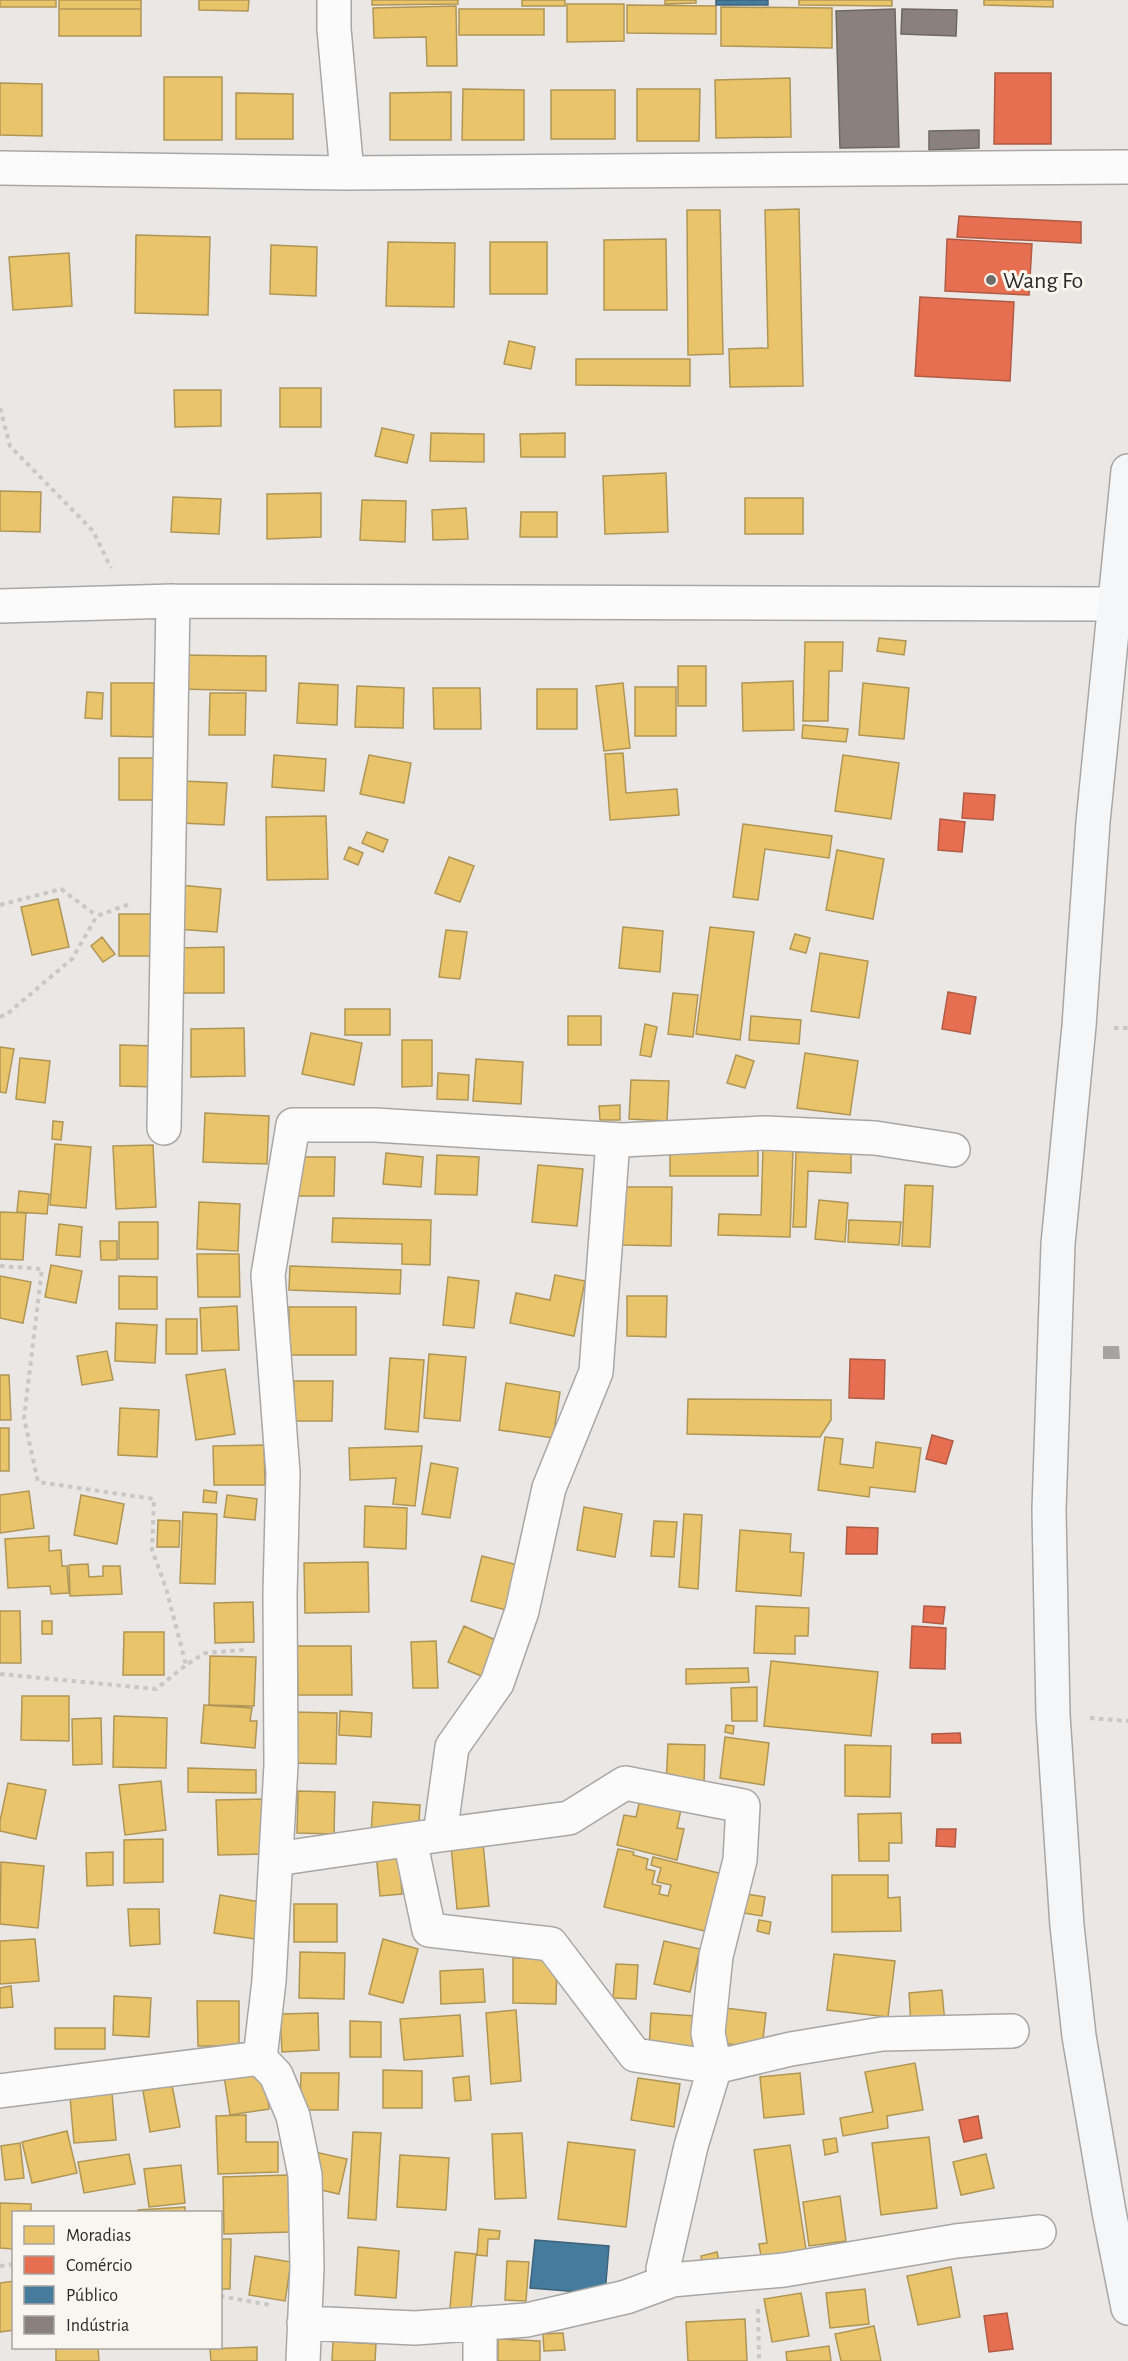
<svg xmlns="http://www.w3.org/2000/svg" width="1128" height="2361" viewBox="0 0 1128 2361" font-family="'Alegreya Sans',sans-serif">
  <rect width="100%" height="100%" fill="#eae7e4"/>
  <path fill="#e9c46a" stroke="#b09656" stroke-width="1.5" d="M0,0H56V7H0Z
    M59,0H141V9H59Z
    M199,0H249L248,11L199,10Z
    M372,0H458V4L372,5Z
    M522,0H565V6H522Z
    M665,0H696V3L665,4Z
    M799,0H892V6L799,5Z
    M984,0H1053V7L984,5Z
    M567,4H624V41L567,42Z
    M627,5L716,6V34L627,33Z
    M456,6L457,66H427L426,37L374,38L373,8Z
    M721,7L832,8V48L721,46Z
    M59,9H141V36H59Z
    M459,9H544V35H459Z
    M164,77H222V140H164Z
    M790,78L791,137L716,138L715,80Z
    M0,83L42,84V136L0,135Z
    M463,89L524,90V140H462Z
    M637,89H700L699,141H637Z
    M551,90H615V139H551Z
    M451,92V140H390V93Z
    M236,93L293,94V139H236Z
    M799,209L803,386L730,387L729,349L768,348L765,210Z
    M687,210H720L723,354L688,355Z
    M136,235L210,237L208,315L135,313Z
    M666,239L667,310H604V240Z
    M388,242L455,243L454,307L386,306Z
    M490,242H547V294H490Z
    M271,245L317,247L316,296L270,294Z
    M69,253L72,306L13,310L9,257Z
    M509,341L535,347L531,369L504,364Z
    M576,359H690V386L576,385Z
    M280,388H321V427H280Z
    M174,390H221V426L175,427Z
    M382,428L414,435L407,463L375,456Z
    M431,433L484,434V462L430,461Z
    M565,433V457H521L520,434Z
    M666,473L668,532L605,534L603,476Z
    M0,491L41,492L40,532L0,531Z
    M321,493V537L267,539V494Z
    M173,497L221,499L219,534L171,532Z
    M745,498H803V534H745Z
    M362,500L406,501L405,542L360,540Z
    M466,508L468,539L433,540L432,510Z
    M521,512H557V537H520Z
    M879,638L906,641L904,655L877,651Z
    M805,642H843L842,671H829L828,721H803Z
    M180,655L266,656V691L180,689Z
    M678,666H706V706H678Z
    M793,681L794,730L743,731L742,683Z
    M111,683H154L153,737L111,736Z
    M299,683L338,685L337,725L297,723Z
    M623,683L630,748L604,751L596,686Z
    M863,683L909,688L904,739L859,735Z
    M357,686L404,688L403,728L355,727Z
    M635,687H676V736H635Z
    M433,688H480L481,729H434Z
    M537,689H577V729H537Z
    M87,692L103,693L102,719L85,718Z
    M210,693H246L245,735H209Z
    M803,725L848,729L846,742L802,738Z
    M623,753L626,793L677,789L679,815L610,820L605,754Z
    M274,755L326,759L324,791L272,787Z
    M369,755L411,763L404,803L360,794Z
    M843,755L899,763L891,819L835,811Z
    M119,758H155L156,800H119Z
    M182,781L227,783L224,825L180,823Z
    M326,816L328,879L267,880L266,817Z
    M743,824L832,836L829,858L765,849L758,900L733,897Z
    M367,832L388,840L383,852L362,843Z
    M349,847L363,853L358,865L344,859Z
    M837,850L884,859L873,919L826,910Z
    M449,857L474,866L460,902L435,893Z
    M180,885L221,889L217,932L177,929Z
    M58,899L69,947L32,955L21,907Z
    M119,914H158V956H119Z
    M623,927L663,931L660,972L619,968Z
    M710,927L754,932L740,1040L696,1034Z
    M446,930L467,932L460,979L439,977Z
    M795,934L810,938L806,953L790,949Z
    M102,937L115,954L103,962L91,946Z
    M224,947V993H180L178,948Z
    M820,953L868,961L859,1018L811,1011Z
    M673,993L698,995L693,1037L668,1034Z
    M345,1009H390V1035H345Z
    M568,1016H601V1045H568Z
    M751,1016L801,1020L799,1044L749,1040Z
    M645,1024L657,1027L651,1057L640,1055Z
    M244,1028L245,1076L191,1077V1029Z
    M311,1033L362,1043L354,1085L302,1074Z
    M402,1040H432V1086L402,1087Z
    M120,1045L157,1046V1087L120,1086Z
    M0,1047L14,1049L6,1093L0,1092Z
    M805,1053L858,1061L850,1115L797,1108Z
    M736,1055L754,1061L745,1088L727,1083Z
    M20,1058L50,1061L45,1103L16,1099Z
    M476,1059L523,1062L521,1104L473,1101Z
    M438,1073L469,1075L468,1100L437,1099Z
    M631,1080L669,1081L667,1121L629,1119Z
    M620,1105V1120H600L599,1106Z
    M205,1113L269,1116L267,1164L203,1162Z
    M53,1121L63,1122L61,1140L52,1139Z
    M55,1144L91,1147L86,1208L50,1205Z
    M153,1145L156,1207L116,1209L113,1146Z
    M670,1148H758V1176H670Z
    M763,1148L793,1150L790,1237L718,1235L719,1214L761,1215Z
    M796,1152L851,1154V1173L808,1171L806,1227H793Z
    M386,1153L423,1157L421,1187L383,1184Z
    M437,1155L479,1157L477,1195L435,1194Z
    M296,1157H335L334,1196H296Z
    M538,1165L583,1169L577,1226L532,1222Z
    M905,1185L933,1186L930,1247L902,1246Z
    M621,1187H672L671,1246L621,1245Z
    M19,1191L49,1194L47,1214L17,1212Z
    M819,1200L848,1203L845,1242L815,1239Z
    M199,1202L240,1204L238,1251L197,1249Z
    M0,1212L26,1213L23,1260L0,1259Z
    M333,1218L431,1220L430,1265L402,1264V1244L332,1242Z
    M849,1220L901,1222L899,1245L848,1242Z
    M119,1222H158V1259H119Z
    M59,1224L82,1227L80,1257L56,1255Z
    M100,1241H117V1260H101Z
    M197,1254H239L240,1297H198Z
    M51,1265L82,1271L76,1303L45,1297Z
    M290,1266L401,1270L400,1294L289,1290Z
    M555,1275L585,1281L574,1336L510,1323L516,1293L550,1300Z
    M0,1276L31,1282L23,1323L0,1318Z
    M119,1276L157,1277V1309H119Z
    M448,1277L479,1281L474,1328L443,1325Z
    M627,1296H667L666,1337L627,1336Z
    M237,1306L239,1350L202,1351L200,1308Z
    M289,1307H356V1355H289Z
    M166,1319H197V1354H166Z
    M116,1323L157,1325L155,1363L115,1361Z
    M107,1351L113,1380L82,1385L77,1356Z
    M429,1354L466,1357L460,1421L424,1418Z
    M390,1358L424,1360L418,1432L385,1429Z
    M225,1369L235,1434L196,1440L186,1375Z
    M0,1375H9L11,1420H0Z
    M294,1381H333L332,1421H293Z
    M506,1383L560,1392L553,1438L499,1430Z
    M688,1399L831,1400V1420L820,1437L687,1434Z
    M120,1408L159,1410L157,1457L118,1455Z
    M0,1428H9V1471H0Z
    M825,1437L843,1439L840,1464L873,1468L876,1442L921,1448L915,1492L870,1487L869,1497L818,1490Z
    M264,1445L265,1485H214L213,1446Z
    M422,1446L415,1506L393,1504L396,1478L350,1480L349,1448Z
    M431,1463L458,1468L450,1518L422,1514Z
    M204,1490L217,1492L216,1503L203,1502Z
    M29,1491L34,1528L0,1533V1495Z
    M81,1495L124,1504L117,1544L74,1535Z
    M227,1495L257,1499L255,1520L224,1517Z
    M365,1506L407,1508L406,1549L364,1547Z
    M584,1507L622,1514L615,1557L577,1550Z
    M183,1512L217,1514L215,1584L180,1583Z
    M684,1514L702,1515L698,1589L679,1587Z
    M158,1520L180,1521L179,1547H157Z
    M654,1521L677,1522L674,1557L651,1556Z
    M740,1530L791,1534L790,1552L804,1553L801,1596L736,1591Z
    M49,1536V1551L61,1550L62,1566H67L69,1593L51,1594L50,1586L8,1588L5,1539Z
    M482,1556L522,1566L510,1611L471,1601Z
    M368,1562L369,1612L305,1613L304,1563Z
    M88,1564L89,1577L103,1576V1566H120L122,1594L70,1596L69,1565Z
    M253,1602L254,1642L215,1643L214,1603Z
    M756,1606L809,1608L808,1636H795V1654L754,1653Z
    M0,1611H20L21,1663H0Z
    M42,1621H52V1634H42Z
    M464,1626L502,1643L486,1678L448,1662Z
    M124,1632H164V1675H123Z
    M436,1641L438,1688H413L411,1642Z
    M297,1646H351L352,1695H298Z
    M210,1656L256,1657L254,1706L209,1705Z
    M771,1661L878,1672L871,1736L764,1726Z
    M748,1668L749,1682L686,1684V1669Z
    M757,1687V1721H732L731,1688Z
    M22,1696H69V1741L21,1740Z
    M204,1705L252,1708L250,1721H257L255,1748L201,1743Z
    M340,1711L372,1713L371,1737L339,1735Z
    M294,1712L337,1713L336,1764L293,1763Z
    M114,1716L167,1718L166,1768L113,1767Z
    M101,1718L102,1764L73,1765L72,1719Z
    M726,1725L734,1726L733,1734L725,1732Z
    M725,1737L769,1743L764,1785L720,1778Z
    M668,1744L705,1745L704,1787L666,1786Z
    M845,1745L891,1746L890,1797L845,1796Z
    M188,1768L256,1770V1793L188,1792Z
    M161,1781L166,1830L125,1835L119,1785Z
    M8,1783L46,1790L36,1839L0,1831V1821Z
    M298,1791L335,1792L334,1834L297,1833Z
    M641,1795L682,1805L677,1828L684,1829L677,1860L617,1845L624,1815L636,1817Z
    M264,1799L266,1854L218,1855L216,1800Z
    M373,1802L420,1805L418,1837L371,1834Z
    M901,1813L902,1843H889V1861H859L858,1814Z
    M163,1839V1882L124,1883V1840Z
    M483,1843L489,1906L457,1909L451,1846Z
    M618,1849L634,1852L633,1855L648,1859L646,1869L655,1871L652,1884L661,1886L659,1894L668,1896L671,1885L657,1882L661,1868L651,1865L653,1857L723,1874L709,1932L604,1907Z
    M399,1850L402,1894L380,1896L376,1852Z
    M113,1852V1885L87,1886L86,1853Z
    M1,1862L44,1866L38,1928L0,1924Z
    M832,1875H888V1898L900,1897L901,1931L832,1932Z
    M746,1894L765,1897L762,1916L743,1913Z
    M220,1895L261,1902L255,1939L214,1933Z
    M294,1904H337V1942H294Z
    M128,1909H159L160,1944L130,1946Z
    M759,1920L771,1922L769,1934L757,1931Z
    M35,1939L39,1981L0,1984V1941Z
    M383,1939L418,1949L403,2003L369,1994Z
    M664,1941L700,1949L690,1992L654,1984Z
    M300,1952L345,1953L344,1999L299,1998Z
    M834,1954L895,1961L888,2017L827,2010Z
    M513,1958H557L556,2004L513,2003Z
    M616,1964L638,1965L636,1999L613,1998Z
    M483,1969L485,2002L441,2004L440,1971Z
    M11,1986L13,2007L0,2008V1988Z
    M942,1990L945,2024L911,2026L909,1993Z
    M114,1996L151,1998L149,2037L113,2035Z
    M197,2001H239V2046H198Z
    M725,2008L766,2013L762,2048L721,2043Z
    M516,2010L521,2081L491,2084L486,2013Z
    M318,2013L319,2050L282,2052L280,2014Z
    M651,2013L696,2016L693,2052L649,2049Z
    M460,2015L463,2056L404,2060L400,2019Z
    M350,2021L381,2022V2057H350Z
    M55,2028H105V2049H55Z
    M915,2063L923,2110L887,2116L888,2128L843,2136L840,2118L873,2112L865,2072Z
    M383,2070L422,2071V2108H383Z
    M264,2071L269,2109L230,2115L224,2076Z
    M301,2073H339L338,2110H300Z
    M800,2073L804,2114L764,2118L760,2077Z
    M469,2076L471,2100L455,2101L453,2078Z
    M638,2078L680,2084L674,2127L631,2120Z
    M172,2085L180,2127L150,2132L143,2091Z
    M112,2093L116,2140L74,2143L70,2097Z
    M246,2115V2142H278V2172L218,2174L216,2116Z
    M67,2131L77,2173L32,2183L22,2142Z
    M353,2132L381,2133L376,2220L348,2218Z
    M522,2133L526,2198L495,2199L492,2134Z
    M929,2137L937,2208L881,2215L872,2143Z
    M836,2138L838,2152L825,2155L823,2140Z
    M568,2142L635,2150L626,2227L558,2219Z
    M20,2143L24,2178L5,2180L1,2146Z
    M790,2145L807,2256L762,2262L759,2244L767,2243L754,2150Z
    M310,2151L347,2159L339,2194L303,2186Z
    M129,2154L135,2184L84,2193L78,2162Z
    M986,2154L994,2188L961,2195L953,2162Z
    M400,2155L449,2158L446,2210L397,2207Z
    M181,2165L185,2203L149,2207L144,2169Z
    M288,2175L290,2232L224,2234L223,2177Z
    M840,2196L846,2241L809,2246L803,2202Z
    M0,2203L31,2204V2212H14V2249L0,2248Z
    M185,2207V2212H138V2210Z
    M479,2229L500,2231L499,2239H488L487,2256L477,2255Z
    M220,2239H231L230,2289H220Z
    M358,2247L399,2251L396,2298L355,2295Z
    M455,2252L476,2254L470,2321L449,2319Z
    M717,2252L720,2266L703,2269L701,2256Z
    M255,2256L291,2262L285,2301L249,2295Z
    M507,2261L529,2262L526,2301L505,2300Z
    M951,2267L960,2317L918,2325L907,2276Z
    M14,2281V2330L0,2332V2283Z
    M865,2289L869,2324L830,2328L826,2293Z
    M801,2293L809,2336L772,2342L764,2299Z
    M745,2319L747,2361H688L686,2322Z
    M874,2326L881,2361H841L835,2334Z
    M563,2333L565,2350L544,2351L543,2334Z
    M498,2339L540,2341V2361H498Z
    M333,2341L376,2344L375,2361H332Z
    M829,2346L831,2361H787L786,2352Z
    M257,2347V2361H211L210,2349Z
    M56,2348H98L99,2361H56Z"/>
  <path fill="#e76f51" stroke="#af5b45" stroke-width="1.5" d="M995,73H1051V144H994Z
    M959,216L1081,222V243L957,237Z
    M947,239L1032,244L1029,295L945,291Z
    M920,297L1014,302L1010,381L915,376Z
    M964,793L995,795L993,820L962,818Z
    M940,819L965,822L962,852L938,850Z
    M948,992L976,997L970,1034L942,1029Z
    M850,1359L885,1360L884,1399L849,1398Z
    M932,1435L953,1441L946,1464L926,1459Z
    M847,1527L878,1528L877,1554H846Z
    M924,1606L945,1607L943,1624L923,1622Z
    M912,1626L946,1628L945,1669L910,1668Z
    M960,1733L961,1743H932V1734Z
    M937,1829H956L955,1847L936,1846Z
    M978,2116L982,2138L964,2142L959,2120Z
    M1007,2313L1013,2349L989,2352L984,2316Z"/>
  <path fill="#457b9d" stroke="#3e637a" stroke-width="1.5" d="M716,0H768V5H716Z
    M535,2240L609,2246L605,2294L530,2288Z"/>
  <path fill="#8a817c" stroke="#6e6763" stroke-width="1.5" d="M895,9L899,147L840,148L836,11Z
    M902,9L957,10L956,36L901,34Z
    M979,130V148L929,150V131Z"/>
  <path fill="#a5a4a3" d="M1103,1346H1119L1120,1359H1103Z"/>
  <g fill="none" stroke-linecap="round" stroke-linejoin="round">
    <defs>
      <path id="street" d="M334,0V29L347,173
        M0,168L347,173L1128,167
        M0,606L173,601L1115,604
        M164,1128L173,601
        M440,1835L569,1818L625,1783L743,1806L740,1860L716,1956L708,2033L715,2067L791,2049L882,2034L1012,2031
        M410,1840L429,1930L551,1944L635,2055L715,2067L691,2146L663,2269L671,2280L784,2270L956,2241L1039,2232
        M276,1859L440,1835L452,1747L497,1683L522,1611L549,1488L596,1372L613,1140
        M260,2058L276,2075L293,2116L305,2175L307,2267L303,2361
        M0,2091L260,2058L269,1981L281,1765L280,1594L283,1473L268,1275L293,1125H375L622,1140L765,1133L875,1138L953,1150
        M304,2323L415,2328L527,2320L626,2297L675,2279
        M480,2323V2361"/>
      <path id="secondary" d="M1128,471L1093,822L1079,1026L1058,1244L1049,1510L1053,1715L1067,1926L1079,2036L1109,2212L1128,2308"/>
    </defs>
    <use href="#street" stroke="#a9a7a5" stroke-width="36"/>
    <use href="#secondary" stroke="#a9a7a5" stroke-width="36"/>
    <path stroke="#c9c8c7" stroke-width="4" stroke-dasharray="4.5 4.5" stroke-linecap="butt" d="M0,408L10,446L93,531L111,568
      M0,905L61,889L97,916
      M0,1017L7,1014L72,959L97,916L132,903
      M1114,1028H1128
      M0,1266L42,1269L24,1418L38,1482L154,1499L152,1550L166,1588L186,1665
      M0,1674L156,1689L186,1665L205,1653L244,1650
      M1090,1718L1128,1721
      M0,2266L14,2264
      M220,2296L270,2305
      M758,2309L759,2361"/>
    <use href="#street" stroke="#fcfbfb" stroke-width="33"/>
    <use href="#secondary" stroke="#f5f6f8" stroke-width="33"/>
  </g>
  <circle fill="#6e6d6a" stroke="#f9f5ef" stroke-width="2" cx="991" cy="280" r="6"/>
  <g text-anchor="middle" stroke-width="6" stroke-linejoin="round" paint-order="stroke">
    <g font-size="24" fill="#2c2b29" stroke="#f9f5ef" text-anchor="start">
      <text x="1003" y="288">Wang Fo</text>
    </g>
  </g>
  <rect x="12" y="2211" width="210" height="138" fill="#f9f5ef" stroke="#a7a4a0" stroke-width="1.5"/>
  <rect x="24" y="2226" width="30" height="18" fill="#e9c46a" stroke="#a7a4a0" stroke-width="1.5"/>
  <text x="66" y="2241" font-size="18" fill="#2c2b29">Moradias</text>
  <rect x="24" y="2256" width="30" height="18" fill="#e76f51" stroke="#a7a4a0" stroke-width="1.5"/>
  <text x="66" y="2271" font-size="18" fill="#2c2b29">Comércio</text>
  <rect x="24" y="2286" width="30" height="18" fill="#457b9d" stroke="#a7a4a0" stroke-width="1.5"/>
  <text x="66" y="2301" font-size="18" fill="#2c2b29">Público</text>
  <rect x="24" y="2316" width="30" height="18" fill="#8a817c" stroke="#a7a4a0" stroke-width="1.5"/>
  <text x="66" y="2331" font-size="18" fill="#2c2b29">Indústria</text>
</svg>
